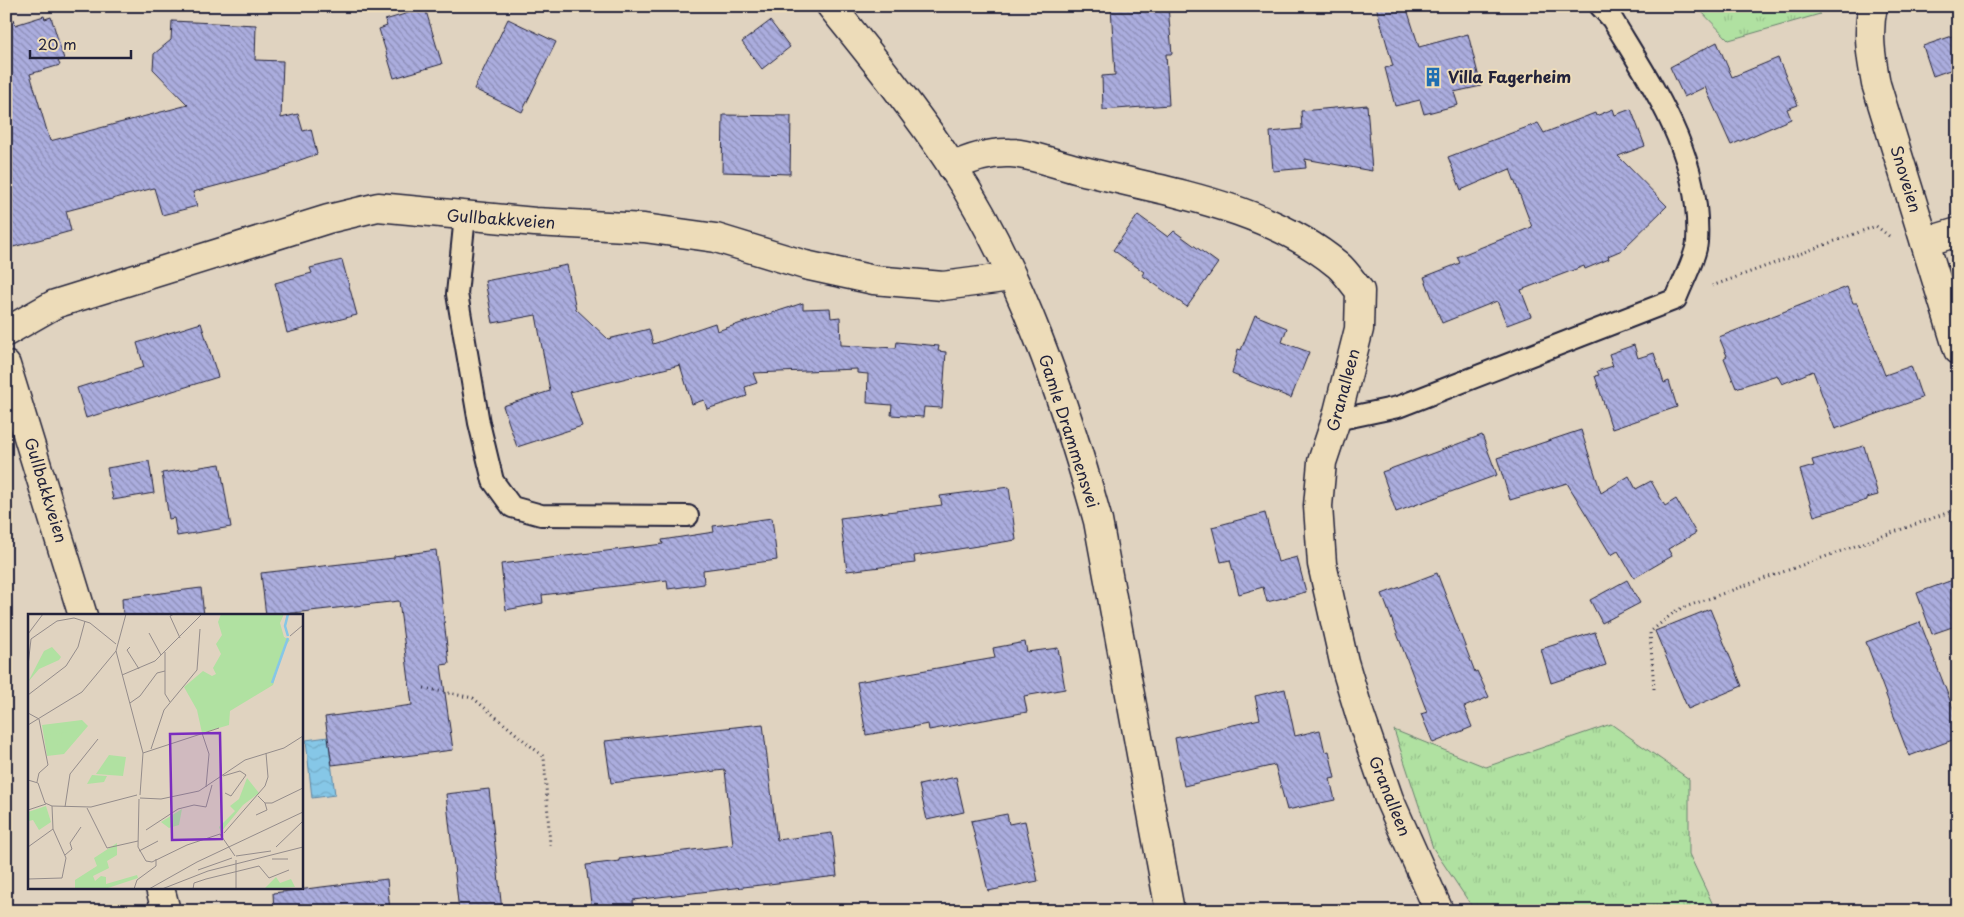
<svg xmlns="http://www.w3.org/2000/svg" width="1964" height="917" viewBox="0 0 1964 917" font-family="'Playpen Sans',sans-serif">
  <defs>
    <pattern id="grass-tufts" width="24" height="20" patternUnits="userSpaceOnUse" patternTransform="scale(1.25)"><rect width="24" height="20" fill="#b0e1a1"/><path d="M3 7l-1-3M5 7V3M7 7l1-3M15 17l-1-3M17 17v-4M19 17l1-3" fill="none" stroke="#97c18c"/></pattern>
    <pattern id="water-waves" width="16" height="10" patternUnits="userSpaceOnUse" patternTransform="scale(1.25)"><rect width="16" height="10" fill="#86c7e7"/><path d="M0 5q4-4 8 0t8 0" fill="none" stroke="#73abc7"/></pattern>
    <pattern id="building-back-hatch" width="6" height="6" patternUnits="userSpaceOnUse" patternTransform="scale(1.25)"><rect width="6" height="6" fill="#abadde"/><path d="M-1 5l2 2M0 0l6 6M5-1l2 2" fill="none" stroke="#8b8cb5"/></pattern>
  </defs>
  <rect width="100%" height="100%" fill="#e0d3c0"/>
  <filter id="ink" filterUnits="userSpaceOnUse"><feTurbulence type="fractalNoise" baseFrequency=".02" numOctaves="2"/><feDisplacementMap in="SourceGraphic" scale="10" xChannelSelector="R" yChannelSelector="G"/><feConvolveMatrix kernelMatrix="1 2 1 2 8 2 1 2 1" color-interpolation-filters="sRGB"/></filter>
  <g filter="url(#ink)">
    <path fill="url(#grass-tufts)" stroke="#69826e" d="M1696,6H1812L1820,14L1729,40Z
      M1611,724L1689,779V854L1716,911H1475L1433,848L1394,730L1486,767Z"/>
    <path fill="url(#water-waves)" stroke="#5e85a2" d="M328,737L335,795L312,798L306,740Z"/>
    <path fill="url(#building-back-hatch)" stroke="#22223b" d="M1111,6H1168L1172,54H1166L1169,105L1103,110L1102,76L1115,75Z
      M1376,6H1406L1419,47L1468,34L1481,86L1454,92L1458,105L1424,114L1420,100L1395,106L1385,68L1393,66Z
      M425,8L442,64L394,78L379,29L387,26L385,20Z
      M44,16L45,19L51,17L64,59L58,61L60,65L30,74L50,141L188,105L153,69L154,54L171,40L172,21L256,25L255,60L283,61L281,118L298,114L303,131L311,129L317,154L286,165L287,167L193,192L197,206L162,215L154,188L66,211L71,231L6,249V20L13,19L15,25Z
      M508,19L556,42L522,112L474,89Z
      M770,21L790,47L762,69L742,42Z
      M1958,34V67L1933,76L1923,46Z
      M1717,42L1732,77L1778,58L1798,105L1787,109L1791,119L1731,145L1705,87L1684,97L1670,67Z
      M1367,105L1372,171L1305,159L1306,168L1273,171L1270,132L1302,129L1301,111Z
      M1613,109L1615,115L1631,109L1645,146L1618,156L1667,206L1622,250L1608,256L1609,259L1585,269L1584,266L1521,290L1531,316L1507,325L1497,301L1442,323L1424,277L1460,263L1457,257L1532,227L1510,169L1461,190L1448,157L1538,123L1544,133L1595,113L1596,116Z
      M723,115L791,116L790,174L722,172Z
      M1138,215L1168,237L1174,231L1218,263L1187,307L1142,275L1144,272L1113,250Z
      M342,260L357,315L287,333L275,283L312,273L310,268Z
      M567,265L576,309L608,339L649,329L653,344L715,323L717,331L803,303V309L830,308L831,318L840,317L841,345L896,348L897,342L939,346L938,351L946,352L942,408L924,407L923,417L891,415L892,405L867,403L868,374L857,373V369L753,373L757,383L745,387L747,396L707,409L704,400L692,404L680,365L570,392L582,426L517,447L503,406L550,391L536,315L493,323L485,281Z
      M1847,287L1853,303H1857L1885,375L1911,366L1922,398L1835,429L1813,371L1782,384L1777,375L1736,388L1724,358L1727,356L1719,337Z
      M1255,315L1287,328L1282,342L1309,352L1291,398L1232,374L1238,349L1241,350Z
      M201,323L218,377L86,418L77,388L144,367L137,343Z
      M1634,345L1638,358L1654,353L1664,383L1669,381L1677,407L1612,429L1595,376L1599,375L1597,371L1613,366L1609,354Z
      M1581,430L1601,493L1629,476L1636,489L1651,481L1665,506L1676,499L1696,533L1668,549L1672,556L1634,578L1618,551L1611,555L1567,483L1510,500L1497,458Z
      M1482,435L1497,475L1396,512L1382,472Z
      M1864,446L1878,495L1867,498V500L1814,516L1800,470L1814,466L1812,460Z
      M149,461L154,493L113,500L107,468Z
      M220,464L231,527L177,536L174,518L169,519L162,473Z
      M1009,487L1016,540L914,556L915,563L847,571L840,518L942,505L940,496Z
      M1265,513L1278,562L1297,557L1306,592L1267,602L1263,587L1239,594L1230,560L1221,562L1212,527Z
      M772,518L777,560L703,570L704,584L668,589L667,580L542,595L543,603L506,610L501,564L663,544L662,540L714,532L713,526Z
      M436,550L449,664L441,665L453,750L332,765L325,717L412,705L399,601L266,616L261,573L394,558V556Z
      M1437,573L1475,672L1477,671L1489,697L1464,707L1472,727L1433,743L1421,714L1427,712L1382,594Z
      M1958,578V625L1932,634L1917,593Z
      M1627,580L1640,603L1602,623L1590,600Z
      M201,588L204,616H123L122,598Z
      M1710,609L1742,686L1688,709L1655,631Z
      M1920,622L1958,721V738L1909,756L1866,642Z
      M1595,632L1606,665L1551,683L1541,649Z
      M1025,642L1027,652L1058,648L1065,689L1024,696L1027,712L929,730L928,724L866,735L857,682L995,658L993,648Z
      M1285,689L1295,736L1320,730L1325,752L1329,751L1335,778L1330,779L1335,800L1287,810L1275,765L1184,786L1175,738L1260,719L1255,696Z
      M763,724L777,840L832,833L837,876L633,900L634,911H592L586,865L620,861L619,859L733,845L725,770L611,783L605,741Z
      M956,777L964,812L927,820L919,785Z
      M489,789L502,911H459L446,794Z
      M1007,814L1009,824L1025,821L1038,881L988,891L971,821Z
      M387,879L390,911H274L273,893Z"/>
    <g fill="none" stroke-linecap="round" stroke-linejoin="round">
      <defs>
        <path id="service" d="M465,216L457,294L479,423L493,481L512,507L541,515L688,516
          M1336,420L1398,407L1676,299C1682,283 1696,257 1697,242C1702,156 1654,89 1612,19L1600,6"/>
        <path id="minor" d="M952,167C971,158 989,152 1010,153C1029,153 1067,168 1088,172C1173,193 1268,207 1338,265C1346,272 1353,283 1360,291L1359,329L1336,420L1322,462L1318,506L1322,564L1344,662L1360,715L1389,799L1439,911
          M1925,242L1958,232
          M6,332L55,304L328,219L378,207L535,222L644,228L716,238L805,265L874,280L943,286L1011,277
          M6,365L83,616
          M160,888L166,911"/>
        <path id="secondary" d="M831,6C873,58 915,110 952,166C1020,270 1065,401 1098,521L1170,911
          M1873,6C1867,33 1871,57 1876,84L1958,350"/>
      </defs>
      <use href="#service" stroke="#22223b" stroke-width="24"/>
      <use href="#minor" stroke="#22223b" stroke-width="31"/>
      <use href="#secondary" stroke="#22223b" stroke-width="31"/>
      <path stroke="#22223b" stroke-width="3" stroke-dasharray="1 4" stroke-linecap="butt" d="M1712,286L1876,226L1889,236
        M424,688L473,698L544,757L550,845
        M1654,689L1650,632L1677,610L1958,509"/>
      <use href="#service" stroke="#eddcb9" stroke-width="20"/>
      <use href="#minor" stroke="#eddcb9" stroke-width="28"/>
      <use href="#secondary" stroke="#eddcb9" stroke-width="28"/>
    </g>
  </g>
  <defs>
    <symbol id="building-bare" viewBox="-9 -9 18 18"><path d="M-4-6H4V6H1V3H-1V6H-4ZM-2.5-4.3h1.7v1.8h-1.7ZM.8-4.3h1.7v1.8H.8ZM-2.5-1h1.7V.8h-1.7ZM.8-1h1.7V.8H.8Z" fill="#1f6fb2" stroke="#eddcb9" stroke-width="2.5" paint-order="stroke"/></symbol>
  </defs>
  <g fill-rule="evenodd">
    <use href="#building-bare" x="1419" y="63" width="28" height="28"/>
  </g>
  <g text-anchor="middle" stroke-width="4" stroke-linejoin="round" paint-order="stroke">
    <g font-size="16" font-weight="bold" fill="#22223b" stroke="#eddcb9" text-anchor="start">
      <text x="1448" y="83">Villa Fagerheim</text>
    </g>
    <g font-size="16" fill="#22223b" stroke="#eddcb9">
      <text transform="translate(1906 179) rotate(73)" y="6">Snoveien</text>
      <text transform="translate(501 219) rotate(4)" y="6">Gullbakkveien</text>
      <text transform="translate(1343 390) rotate(-75)" y="6">Granalleen</text>
      <text transform="translate(1069 431) rotate(72)" y="6">Gamle Drammensvei</text>
      <text transform="translate(46 490) rotate(73)" y="6">Gullbakkveien</text>
      <text transform="translate(1390 796) rotate(68)" y="6">Granalleen</text>
    </g>
  </g>
  <g transform="translate(28 614)">
    <rect width="275" height="275" fill="#e0d3c0"/>
    <path d="M193,0H256L252,9L256,23L262,26L256,34L245,71L202,97L201,111L174,119L169,96L156,73L175,57L184,62L188,60L185,54L193,40L188,30L194,21L190,8ZM54,106L60,112L36,140L19,142L14,111ZM81,141L98,143L95,162L68,160ZM64,161L79,162L76,168L59,170ZM219,164L231,179L215,191L193,218L191,213L207,197L202,192L211,185ZM154,195L151,211L141,214L133,208ZM248,263L252,269L263,265L267,273L236,275Z" fill="#b0e1a1"/>
    <path d="M24,33L33,43L31,46L11,55L0,68L16,37ZM18,192L23,208L11,216L5,206L1,207L0,198ZM89,229V241L79,247L81,254L65,262L67,267L73,262L78,263V270L109,261L110,264L77,275H47V266L69,252L66,244Z" fill="#b0e1a1"/>
    <path d="M39,118L41,129L19,131L18,121L33,119L34,124V119ZM77 151a8 8 0 1 1 16 0a8 8 0 1 1-16 0Z" fill="#b0e1a1"/>
    <path fill="none" stroke="#86c7e7" stroke-width="2.5" d="M260,22L257,12L260,0M244,69L260,24"/>
    <path fill="none" stroke="#948c8b" stroke-width="1" d="M98,0L88,37L115,139L112,181M146,0L142,2L152,24M121,19L133,41M0,20L15,0M262,22L275,11M102,33L99,36L111,55M137,38V80L142,88M0,52L3,25L29,7L46,4L62,9L88,30M94,61L127,47L174,0M0,81L38,52L50,33L57,7M102,89L112,82L129,59L137,57M0,99L11,105L20,151L11,159L9,168M0,111L54,78L88,37M174,119L181,140L178,173M123,135L136,96L169,56L172,15M115,139L191,114M195,162L212,157L218,161L203,182L197,179M0,166L10,169L17,189L24,192L63,193L109,181M230,182L237,189H244L275,174M112,184L133,185L171,177L217,146L256,134L275,122M111,185L110,233L118,247M37,193L42,160L70,125M59,194L79,234L110,227M0,196L18,190M228,201L239,196L237,189M118,216L150,195L166,191L178,193L184,171M196,219L237,172L240,163L238,139M0,233L25,215M248,233L275,207M111,237L130,227M37,241L44,235L42,229L53,213M208,242L243,237M244,245H260M208,246V275M118,247L124,248L159,231L192,220L207,242M170,256L204,244M0,265L34,264L38,244L25,215L24,192M106,275L109,266L128,252V245M121,275L169,248L275,198M134,275L180,257L275,233M165,275L166,269L178,265L231,252L241,264L261,256"/>
    <path fill="#7b2cbf" fill-opacity="0.15" stroke="#7b2cbf" stroke-width="2.5" d="M192,119L194,225L144,226L142,120Z"/>
    <rect width="275" height="275" fill="none" stroke="#22223b" stroke-width="2.5"/>
  </g>
  <rect width="1964" height="917" fill="none" stroke="#eddcb9" stroke-width="25"/>
  <rect x="12" y="12" width="1939" height="892" fill="none" stroke="#22223b" stroke-width="2" filter="url(#ink)"/>
  <path d="M30 50v8h101v-8" fill="none" stroke="#22223b" stroke-width="2.5"/>
  <text x="38" y="50" font-size="15" fill="#22223b" stroke="#eddcb9" stroke-width="4" paint-order="stroke">20 m</text>
</svg>
